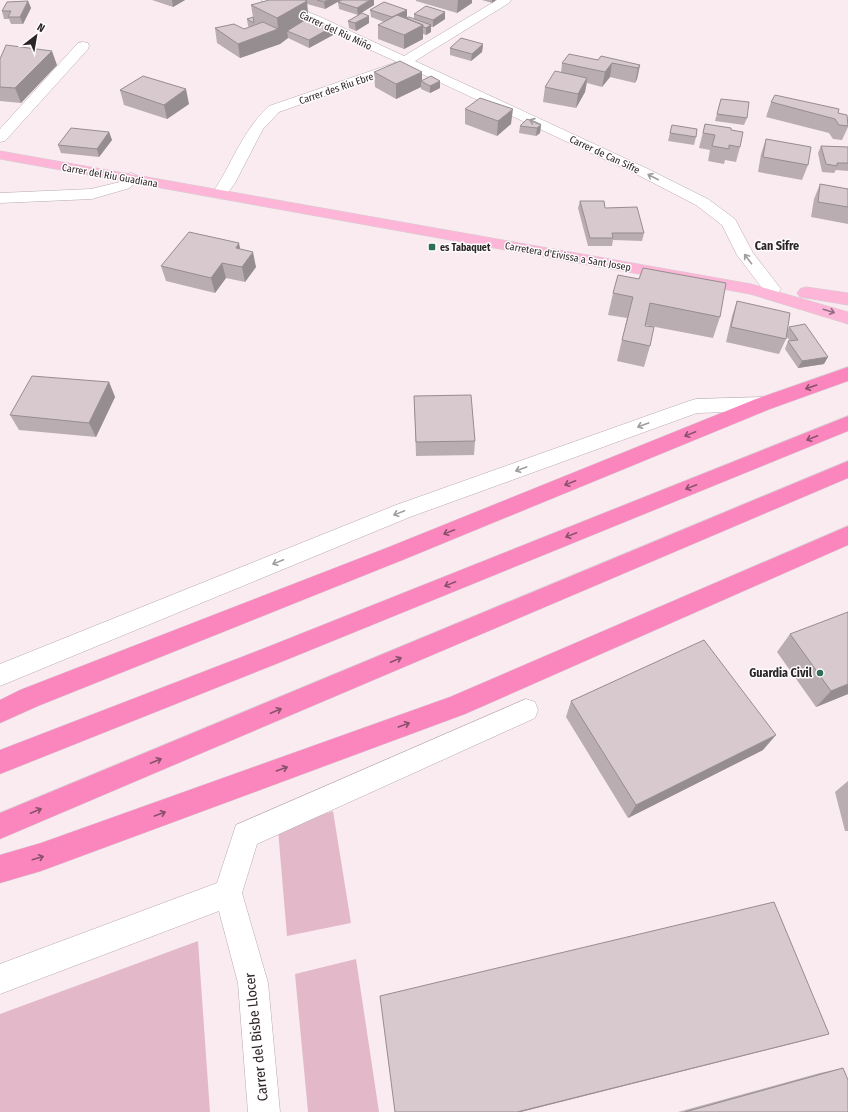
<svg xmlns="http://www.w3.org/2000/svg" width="848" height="1112" viewBox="0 0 848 1112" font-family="'Fira Sans Condensed',sans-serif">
  <rect width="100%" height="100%" fill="#faebf1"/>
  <path fill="#e3b9ca" d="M333,811L351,923L287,936L278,830Z
    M198,941L210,1112H0V1014Z
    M356,959L379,1112H308L295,974Z"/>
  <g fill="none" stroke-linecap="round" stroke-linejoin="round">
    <defs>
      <path id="minor" d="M262,0H278L318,16L404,56L497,0H511L509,3L415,61L646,168L708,199L735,219L753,253L781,289L778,293L772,294L766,293L737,255L722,225L696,205L636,174L407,67L279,112L263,129L235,183L225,197L220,199L215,197L212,194C232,164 242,131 269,106L397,62L310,22L264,3Z
        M83,42L88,43L89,46L88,49L5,141L0,142V129L78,43Z
        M131,173L136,175L139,178L130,188L92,199L0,203V193L91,189L120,182L126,175Z
        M763,397L770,399L773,404L770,409L763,411L697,413L410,517L0,686V664L396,505L689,401L696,399Z
        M526,699L535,702L538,710L535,718L257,844L242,893L268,983L280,1112H248L238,983L219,911L0,994V964L217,883L236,825Z"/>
      <path id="major" d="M0,151L751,284L848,312V324L750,294L0,159Z
        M806,287L848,293V305L800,297L797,293L800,289Z"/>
      <path id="highway" d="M848,367V381L770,409L405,559L38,706L0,723V700L20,690L389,547L756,399Z
        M848,416V431L286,660L0,774V750L270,646Z
        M848,461V478L0,839V813Z
        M848,526V545L465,714L41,871L0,883V855L41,843L450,697Z"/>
    </defs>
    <use href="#minor" stroke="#b8aab0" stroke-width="1"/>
    <use href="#major" stroke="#d0cfcf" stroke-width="1"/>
    <use href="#highway" stroke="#d0cfcf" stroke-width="1"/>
    <use href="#minor" fill="#fff" fill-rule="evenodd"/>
    <use href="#major" fill="#fdb6d8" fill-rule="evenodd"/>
    <use href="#highway" fill="#fb86be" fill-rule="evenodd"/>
  </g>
  <path fill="#b9adb1" d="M152,0H185L173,7Z
    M269,0H341L325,9L307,4L308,18L333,35L309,48L288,38L280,44L240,58L217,43L215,28L244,29L249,27L248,26L247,19L253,17L251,5Z
    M416,0H472V3L457,13L416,1Z
    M482,0H496L492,3Z
    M28,1L31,8L23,24H11L9,19H4L2,11Z
    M338,2L374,5L358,15L339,9Z
    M370,10H407V17L405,18H406L414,19V14L445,19L433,27H431V32L426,35L423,34V39L404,49L378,39V25L384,22L371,17Z
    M369,16V23L356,31L349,28L348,21Z
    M483,44L482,52L471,61L450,55V48Z
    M0,59L57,65L21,103L0,101Z
    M598,60L640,65L637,79L635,83L610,77L602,87L587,83L585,92L576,108L543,102L545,87L561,73L562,63Z
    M374,72H422V81L440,88L430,93L421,89V87L396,99L375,87Z
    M120,90L189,104L167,119L124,105Z
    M721,99L747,118L744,125L715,121Z
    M771,102L838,113L848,121V127L842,140L833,139L829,133L766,117Z
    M465,109L511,124L497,136L465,124Z
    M705,124L731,130L740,147L736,162L725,160L724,164L708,161L710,150L699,148Z
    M541,125L540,133L536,136L519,133L520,126Z
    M672,125L696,137L694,145L668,141Z
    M109,132L112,140L99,157L61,153L58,145Z
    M766,139L808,165L802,180L758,172L761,154Z
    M821,146L848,147V171L836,170L834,173L822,172L818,153Z
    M820,184L848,189V224L811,217L814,199Z
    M580,201L605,208L644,233L642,241L613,240L612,246H588L578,208Z
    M240,249L256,267L245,282L226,278L215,293L166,281L161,266Z
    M618,275L720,317L713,338L645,325L650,346L644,367L617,361L627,318L608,315L613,293Z
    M737,301L787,331L789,327L824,364L798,368L785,349L788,341H790L786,336V339L779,354L726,342L732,316Z
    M109,382L115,397L96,437L19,430L10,415Z
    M414,396L475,441L474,455L416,456Z
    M790,634L848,694L816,707L777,652Z
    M571,701L763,750L628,818L566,717Z
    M848,781V831H845L835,792Z
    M843,1068L848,1112H678L820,1073Z"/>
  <path fill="#968d90" d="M172,0H185L173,7Z
    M328,0H341L325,9L324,2Z
    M370,0H374V5L358,15L357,8Z
    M458,0H472V3L457,13Z
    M492,0H496L492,3Z
    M28,1L31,8L23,24L20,17Z
    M307,1L309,26L287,31L288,38L280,44L240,58L238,44L278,29L277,18Z
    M407,10V17L393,25V17Z
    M445,12V19L433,27V20Z
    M369,16V23L356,31L355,23Z
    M423,25V39L404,49V35Z
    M431,25V32L426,35V28Z
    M332,27L333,35L309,48V40Z
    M483,44L482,52L471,61L472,54Z
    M52,51L57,65L21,103L15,88Z
    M612,63L610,77L602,87L605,72Z
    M640,65L637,79L635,83L638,68Z
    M422,72V82L421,81V87L396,99V84Z
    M587,78L585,92L576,108L578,94Z
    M440,81V88L430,93V86Z
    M186,89L189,104L167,119L164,105Z
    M513,109L511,124L497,136L498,121Z
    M541,125L540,133L536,136L537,128Z
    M109,132L112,140L99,157L97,149Z
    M239,243L242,258L236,248Z
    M253,252L256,267L245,282L242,267Z
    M222,263L226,278L215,293L211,278Z
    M828,357L824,364L798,368L802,361Z
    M109,382L115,397L96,437L89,423Z
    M848,684V694L816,707L831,691Z
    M776,735L763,750L628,818L636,805Z
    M829,1034L807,1040L521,1112H517Z"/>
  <path fill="#d7c9ce" stroke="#968d90" d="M269,0H305L307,1L277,18L251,5Z
    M317,0H328L324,2Z
    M342,0H370L357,8L338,2Z
    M28,1L20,17H8L11,11H2L7,2Z
    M384,2L407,10L392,17L370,10Z
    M426,6L445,12L433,20L414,14Z
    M362,13L369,16L355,23L348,21Z
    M397,15L423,25L404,35L378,25Z
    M253,17L254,23L247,19Z
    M409,17L431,25L426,28L423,27V25L406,18Z
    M308,18L332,27L309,40L287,31Z
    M263,22L278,29L238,44L215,28L234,24L244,29Z
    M461,38L483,44L472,54L450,48Z
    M6,45L52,51L15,88L0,87V59Z
    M569,54L598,60L601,56L640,65L638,68L612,63L605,72L562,63Z
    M400,61L422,72L396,84L374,72Z
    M555,71L587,78L578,94L545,87Z
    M143,76L186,89L164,105L120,90Z
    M431,76L440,81L430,86L421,81Z
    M775,95L839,109L838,113L847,115L848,126L839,125L835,119L771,102Z
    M480,98L513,109L498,121L465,109Z
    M721,99L749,102L747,118L717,114Z
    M527,119L541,125L537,128L520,126Z
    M705,124L731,128V130L743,132L740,147L729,145V149L712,146L715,135L703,133Z
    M672,125L697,129L696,137L670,133Z
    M71,128L109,132L97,149L58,145Z
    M766,139L811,147L808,165L763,157Z
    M821,146L848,147V163H837V166L826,164Z
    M820,184L848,189V207L818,202Z
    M580,201H604L605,208L637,207L644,233H612L613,238H590Z
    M189,232L239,243L236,248L253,252L242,267L222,263L211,278L161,266Z
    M643,268L726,283L720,317L650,303L645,326L654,327L650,346L622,340L633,297L613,293L618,275L639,279Z
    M737,301L790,313L786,339L731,327Z
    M805,324L828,357L802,361L788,341L798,340L789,327Z
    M32,376L109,382L89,423L10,415Z
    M471,395L475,441L416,442L414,396Z
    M848,612V684L831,691L790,634Z
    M704,640L776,735L636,805L571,701Z
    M774,902L829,1034L517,1112H395L380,996Z
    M843,1068L848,1080V1112H685Z"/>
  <defs><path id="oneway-shaft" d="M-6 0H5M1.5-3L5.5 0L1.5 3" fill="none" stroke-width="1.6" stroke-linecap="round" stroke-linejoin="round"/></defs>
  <g stroke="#a09d9e">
    <use href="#oneway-shaft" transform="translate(535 122) rotate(-155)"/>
    <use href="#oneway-shaft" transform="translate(653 177) rotate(-153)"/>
    <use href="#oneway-shaft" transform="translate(748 259) rotate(-127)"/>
    <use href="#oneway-shaft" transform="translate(643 425) rotate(160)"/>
    <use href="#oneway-shaft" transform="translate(521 469) rotate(160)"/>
    <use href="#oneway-shaft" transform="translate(399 513) rotate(158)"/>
    <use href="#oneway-shaft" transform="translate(278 562) rotate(158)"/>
  </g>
  <use stroke="#946e80" href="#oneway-shaft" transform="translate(829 311) rotate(17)"/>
  <g stroke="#89516b">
    <use href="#oneway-shaft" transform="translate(811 387) rotate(161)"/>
    <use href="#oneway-shaft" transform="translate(690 434) rotate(158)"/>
    <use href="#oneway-shaft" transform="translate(812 438) rotate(158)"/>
    <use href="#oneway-shaft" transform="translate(570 483) rotate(158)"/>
    <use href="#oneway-shaft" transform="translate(691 487) rotate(158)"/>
    <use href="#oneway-shaft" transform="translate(449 532) rotate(158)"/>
    <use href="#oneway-shaft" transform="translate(571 535) rotate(158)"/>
    <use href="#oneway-shaft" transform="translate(450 584) rotate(158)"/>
    <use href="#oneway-shaft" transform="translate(396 660) rotate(-23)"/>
    <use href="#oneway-shaft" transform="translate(276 711) rotate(-23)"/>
    <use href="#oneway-shaft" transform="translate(404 725) rotate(-20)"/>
    <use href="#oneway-shaft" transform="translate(156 761) rotate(-23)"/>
    <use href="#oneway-shaft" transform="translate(282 769) rotate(-20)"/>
    <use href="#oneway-shaft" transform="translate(36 811) rotate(-23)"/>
    <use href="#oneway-shaft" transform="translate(160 814) rotate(-20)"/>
    <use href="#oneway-shaft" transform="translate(38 858) rotate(-17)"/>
  </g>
  <g fill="#2e6d5b" stroke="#fffcfd" stroke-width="1.5">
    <rect x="428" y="243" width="8" height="8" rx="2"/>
    <circle cx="820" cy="673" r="4"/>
  </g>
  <g text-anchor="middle" stroke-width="3" stroke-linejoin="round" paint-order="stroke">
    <g font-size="10" fill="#2b2527" stroke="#fffcfd">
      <text transform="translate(336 30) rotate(25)" y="4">Carrer del Riu Miño</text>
      <text transform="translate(336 88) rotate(-19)" y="4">Carrer des Riu Ebre</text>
      <text transform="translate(605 154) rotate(25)" y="4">Carrer de Can Sifre</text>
      <text transform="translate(110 175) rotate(10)" y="4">Carrer del Riu Guadiana</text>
      <text transform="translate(568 256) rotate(10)" y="4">Carretera d'Eivissa a Sant Josep</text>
    </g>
    <g font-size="10" font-weight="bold" fill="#2b2527" stroke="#fffcfd" text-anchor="start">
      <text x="440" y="251">es Tabaquet</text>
    </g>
    <g font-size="12" font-weight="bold" fill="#2b2527" stroke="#fffcfd">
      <text x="777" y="250">Can Sifre</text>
    </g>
    <g font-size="12" font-weight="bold" fill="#2b2527" stroke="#fffcfd" text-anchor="end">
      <text x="812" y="677">Guardia Civil</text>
    </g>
    <g font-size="14" fill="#2b2527" stroke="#fffcfd">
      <text transform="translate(256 1037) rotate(-96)" y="5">Carrer del Bisbe Llocer</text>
    </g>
  </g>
  <g transform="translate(36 36) rotate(31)" stroke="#fffcfd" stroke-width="3" paint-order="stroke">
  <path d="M0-3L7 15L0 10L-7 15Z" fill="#2b2527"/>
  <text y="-6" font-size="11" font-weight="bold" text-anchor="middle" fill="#2b2527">N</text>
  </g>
</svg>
